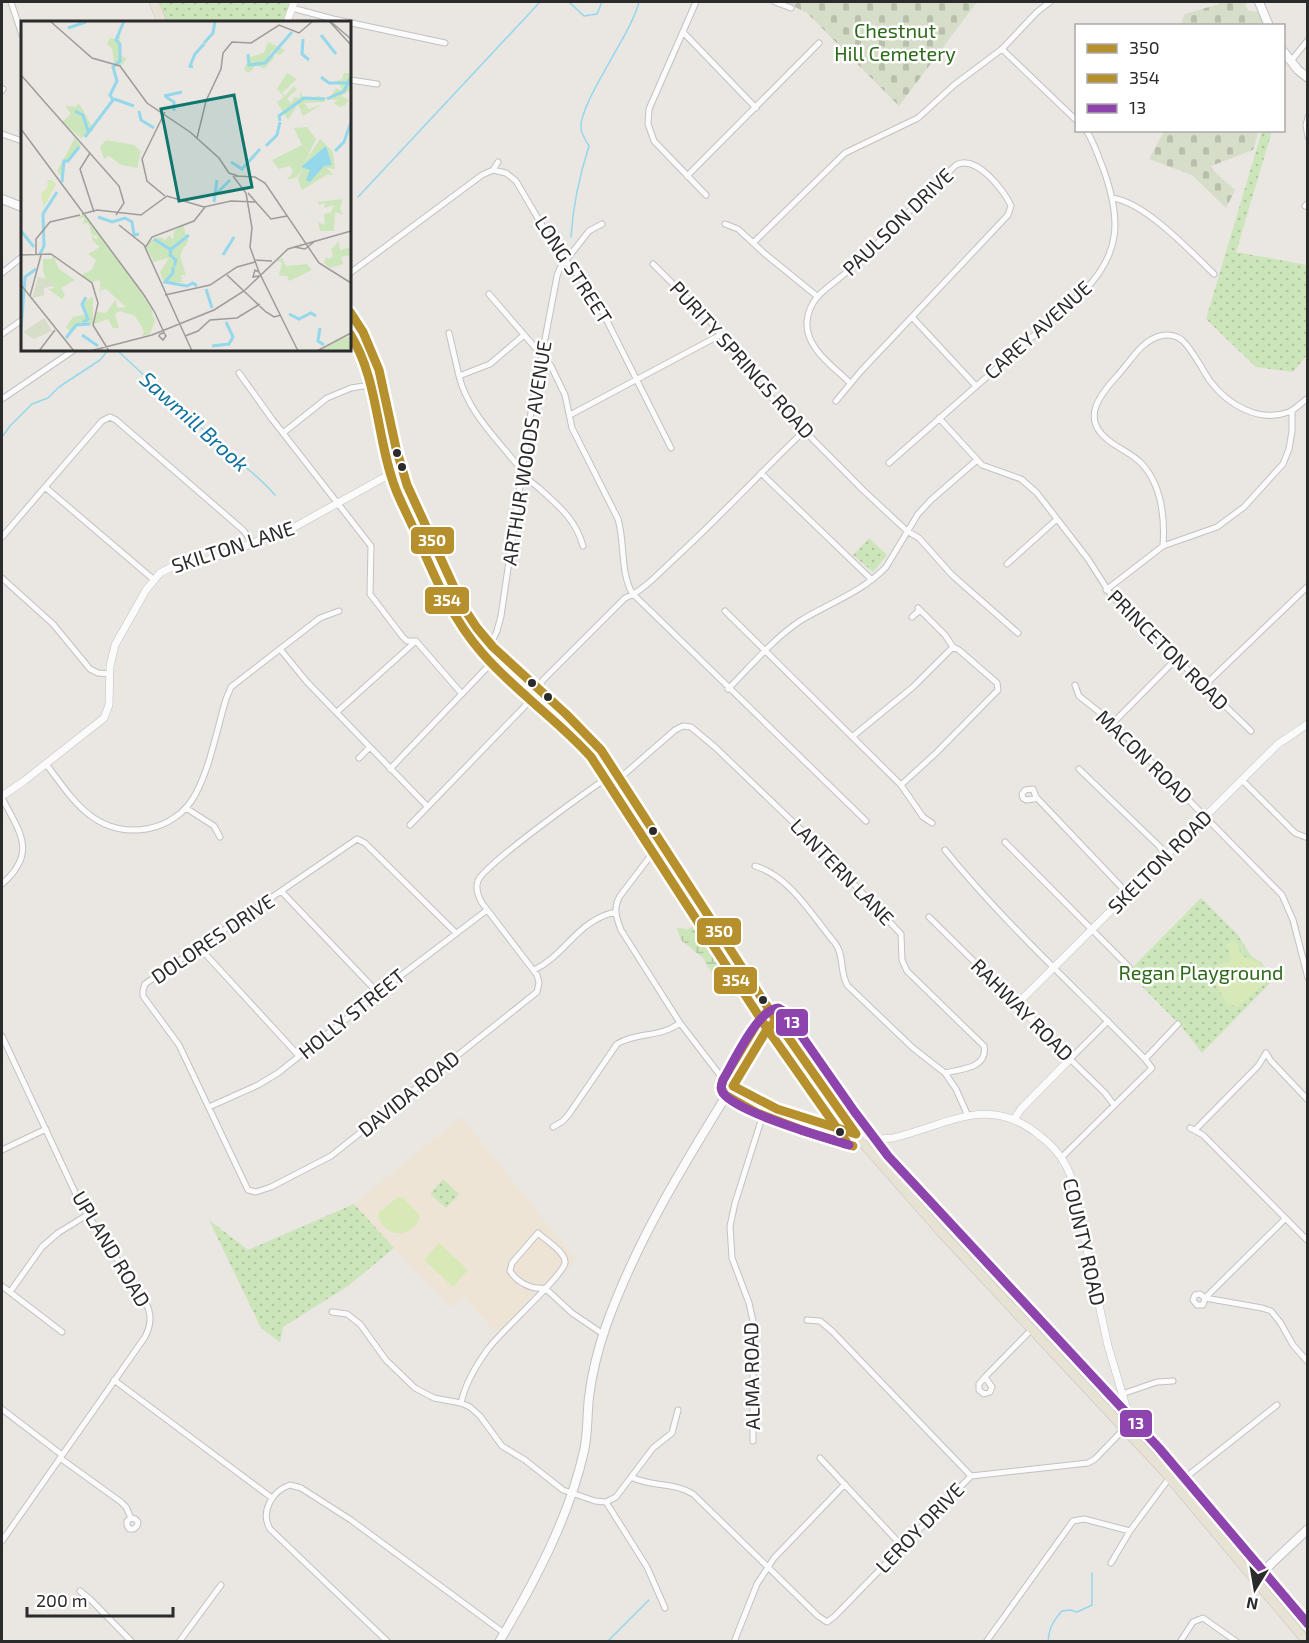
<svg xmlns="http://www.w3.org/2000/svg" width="1309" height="1643" viewBox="0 0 1309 1643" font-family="'Exo 2',sans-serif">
  <defs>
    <pattern id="wetland-marsh" width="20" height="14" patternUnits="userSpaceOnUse" patternTransform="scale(1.5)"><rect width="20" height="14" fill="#cde5ba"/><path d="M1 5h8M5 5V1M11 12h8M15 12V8" fill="none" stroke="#b0c5a0"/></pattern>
    <pattern id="cemetery-stones" width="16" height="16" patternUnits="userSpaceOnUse" patternTransform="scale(1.5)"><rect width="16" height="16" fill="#d6dec9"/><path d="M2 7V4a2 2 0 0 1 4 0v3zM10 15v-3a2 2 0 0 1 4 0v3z" fill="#b8bfad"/></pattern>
    <pattern id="park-dots" width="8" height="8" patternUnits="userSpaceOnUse" patternTransform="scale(1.5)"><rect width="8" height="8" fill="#cde5ba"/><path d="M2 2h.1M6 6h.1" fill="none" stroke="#b0c5a0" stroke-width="1.8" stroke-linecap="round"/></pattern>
  </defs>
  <rect width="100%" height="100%" fill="#eae6e2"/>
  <path fill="#ede4d6" d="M461,1117L576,1260L556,1282L544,1283L501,1329L497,1330L493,1329L464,1297L452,1307L387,1241L354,1204Z"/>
  <path fill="url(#wetland-marsh)" d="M697,924L706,928L738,981L739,991L733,997L724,994L703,958L681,940L677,928L688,929Z"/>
  <path fill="url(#cemetery-stones)" d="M785,2H977L899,106L807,13Z
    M1222,2H1248L1245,6L1249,11L1258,12L1264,25H1180L1185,14L1216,5Z
    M1164,131H1259L1253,150L1211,166L1215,172L1235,190L1226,208L1192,175L1149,159Z"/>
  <path fill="url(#park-dots)" d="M159,2H291L284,22H166Z
    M1262,131H1272L1236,252L1307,265V355L1293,372L1256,367L1206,319Z
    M869,538L887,555L873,572L853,555Z
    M1201,898L1237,934L1252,957L1261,962L1273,980L1202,1053L1181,1026L1128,972Z
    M443,1179L459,1194L446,1208L430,1194Z
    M354,1204L394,1248L348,1286L283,1327L280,1342L261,1328L209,1220L248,1250Z"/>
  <path fill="#d8e9b8" d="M1235,940L1242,956L1259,962L1269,980L1238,1007L1228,1004L1206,971L1232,960L1226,944Z
    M398,1197L403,1198L420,1216C413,1241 381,1238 378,1213Z
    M439,1243L468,1270L453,1287L424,1260Z"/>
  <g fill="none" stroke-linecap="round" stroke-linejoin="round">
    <path stroke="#95d8ec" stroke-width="1.5" d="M569,2L584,16L597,14L602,2
      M358,197L540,2
      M571,237C573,205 579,177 589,146C586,141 582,135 581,129C578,104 632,33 639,2
      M113,350L118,351C152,383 186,414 220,445C238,462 259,476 275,495
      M2,437L10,426L32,404L48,398L59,387L100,360L108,350
      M607,1642L649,1600
      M1048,1642C1049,1628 1053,1621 1062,1611L1070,1610L1077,1612L1092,1605V1573"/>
    <defs>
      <path id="minor" d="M11,2L22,35
        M696,2L649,109L648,124L654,141L706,195
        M775,2L791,8
        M292,8L333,19L445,43
        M683,32L756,108
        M1002,49L1076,120
        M1291,61L1308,40
        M350,80L377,84
        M2,91L3,89
        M1308,117L1306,125L1308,137
        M2,134L22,141
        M493,170L506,173L516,181L556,249L582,280L599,305L671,448
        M687,176L819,43
        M1112,198C1145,202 1190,251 1214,274
        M1305,206L1308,203
        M725,224L738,229L764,253L818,297
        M753,243L845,153L918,118L954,85L1002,49L1037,12L1050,2
        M653,264L710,321L761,387L863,490L907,531L919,538L952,575L1018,633
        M2,273L22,257
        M350,273L482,175L493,170L498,162
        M489,294L551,366L565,395L572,428L618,519C625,542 620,571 632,593L866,821
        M912,317L976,386
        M449,333L459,376
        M2,334L22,320
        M524,335L490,364L459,376C468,413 500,442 523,472C527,480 533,483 540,489C559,506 576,520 583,546
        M239,373L272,419L371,546L370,594L402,636L407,641H416L462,694
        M2,399L74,350
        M836,401L861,371L1008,215L1011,206C1004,190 976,154 956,165C922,197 891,231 857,263C845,275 830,284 818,296C812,303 808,312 807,321C805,348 833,366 850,383
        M570,415L722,334
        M939,418L982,465L1021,479L1037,493L1088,559L1111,595L1251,731
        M283,433L327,398L351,388L383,383
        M889,463L1083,292C1122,253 1121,218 1103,168C1098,156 1094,142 1086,130
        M761,473L872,580
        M45,487L153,579
        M2,537L102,421L110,417L116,420L243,530L254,544
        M1163,546C1165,517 1162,486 1142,464C1134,455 1122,450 1112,443C1080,421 1097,398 1117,376C1130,362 1141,341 1160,336C1167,334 1176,335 1182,340C1193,350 1201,368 1210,381C1228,405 1259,423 1289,412C1296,409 1302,402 1308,398
        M1007,564L1057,519
        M2,578L53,624L90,669L98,673L110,674
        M1106,590L1163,546L1217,527L1244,507L1283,464L1289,449L1292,431V411
        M725,611L901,785L923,817L932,823
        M912,617L920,610
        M490,645L497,631L501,616L530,418L557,276L560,268L589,231L602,224
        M280,649L307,682L427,806
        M1075,685L1079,696L1113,723L1282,895L1293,920L1308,978
        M1204,686L1308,586
        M728,689C751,666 773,639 800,621C829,603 861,593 886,567L918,514L931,500L977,460
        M337,712L416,641
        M1113,723L1176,659
        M852,737L913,687L953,647
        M359,758L369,748
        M46,764C60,782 73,803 91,816C124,841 175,832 195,795C210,768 217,729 226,699L231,687L320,618L339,611
        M390,769L499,655
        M1079,769L1159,846L1166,856
        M620,778L675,730L683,726L691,727L716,748L818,846L901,934L902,960L907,971L984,1046C988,1068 962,1069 945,1073L956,1089L968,1116
        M1242,780L1295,833L1308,838
        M901,785L936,753L998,690L997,683L959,650L953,647L945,635L918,608
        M1036,797L1034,799L1026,800L1023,798L1022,794L1025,790L1033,789L1036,797L1128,894
        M2,798C21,834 37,853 2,884
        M186,808L214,826L220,837
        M410,825L523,708L534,696L543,680L625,598C643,591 658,574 672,561C718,519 760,473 805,430
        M661,842L620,896C613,908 616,917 621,930L680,1023L723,1079L739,1090L772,1107L856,1134
        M1005,842L1129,967
        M945,850C1006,925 1078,990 1145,1059
        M755,866C791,877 812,916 835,943C845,956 839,973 848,986L913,1048L945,1073
        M282,892L379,994
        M929,917L1017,1004
        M456,933L365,843L357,839L145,984L143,990V996L179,1045L248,1190L256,1192L271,1187L331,1156L537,992L539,983L537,975L482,903C478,896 475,889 478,881C483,865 596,785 616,772
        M199,947L299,1056
        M534,970C566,955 577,920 616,912
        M1108,1021L1070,1059L1105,1093L1114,1105
        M2,1036L80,1203L146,1303C152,1315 151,1325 145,1337L2,1541
        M1266,1053L1271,1061L1308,1100
        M209,1107L258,1085L278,1073L403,974L487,910
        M553,1127L563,1121L569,1114L617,1044C636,1032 660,1038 680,1023
        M1190,1128L1203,1135L1308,1241
        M1195,1130L1258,1066L1266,1053
        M2,1150L46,1129
        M1062,1157L1152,1068L1145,1059L1178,1024
        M1285,1219L1205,1298L1203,1305H1197L1193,1300L1195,1295L1200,1294L1205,1298L1262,1308L1271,1311L1280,1322L1293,1345L1308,1362
        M2,1286L62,1332
        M545,1288L572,1313L603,1334
        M10,1292L42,1247L58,1233L87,1215
        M332,1312L347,1314L360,1324L386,1360L415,1388L434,1398L461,1403L470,1407L480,1416L502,1446L525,1460L563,1490L595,1501L606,1502L616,1497L653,1448L672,1433L678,1410
        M807,1320L820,1321L832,1331L971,1476
        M985,1377L992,1387L990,1392L984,1394L979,1390V1384L985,1377L1032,1329
        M114,1380L272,1498
        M1122,1394L1157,1382L1173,1381
        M461,1403C465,1385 477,1364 488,1349C499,1333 563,1276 565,1263C566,1252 545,1240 538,1233L512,1263L510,1271C517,1282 531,1290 545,1288
        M2,1409L62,1455
        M753,1441V1321L749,1303L732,1258L730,1226L735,1203L766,1105
        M60,1458L121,1502L126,1507L131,1518L127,1521V1525L129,1529H134L137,1526L138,1522L135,1519L131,1518
        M820,1458L903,1547
        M631,1477C651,1487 674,1482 693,1494L818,1616L827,1622L835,1616L971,1476L1088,1463L1095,1459L1125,1428
        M1176,1485L1277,1405
        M606,1502L647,1567L665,1608
        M1111,1563L1130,1531L1170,1477
        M80,1591L90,1599L132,1642
        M179,1642L221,1585
        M388,1642L270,1529C260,1512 272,1491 290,1485L301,1488L351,1520L504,1633
        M734,1642L757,1584L774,1558L845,1484
        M986,1642L1073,1521L1084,1519L1130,1531
        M1180,1642L1193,1622L1203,1618L1237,1642"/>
      <path id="tertiary" d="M287,22L294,2
        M2,796L24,781L104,718L109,705L110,666L115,645L146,590L160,573L172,567L205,561L291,529L401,468
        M1015,1118L1021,1109L1070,1059L1017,1004L1278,744L1308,724
        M856,1134L879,1139L893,1138C948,1125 989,1093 1040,1136C1056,1148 1066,1161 1072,1180L1108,1346L1136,1440"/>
      <path id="secondary" d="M1259,2L1269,26
        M1284,52L1298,70L1308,78
        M2,199L22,207
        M1255,1579L1308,1529
        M499,1642C534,1583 569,1518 584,1451C588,1433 587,1415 589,1397C592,1373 598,1349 606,1326C644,1220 708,1127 766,1031L776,1020"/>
      <path id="primary" d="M154,2L162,22
        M350,312C389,367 384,410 402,470C408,490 418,509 427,529C438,555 449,582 463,607C496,667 559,698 601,750L805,1063L861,1141L941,1232L1163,1470L1307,1642"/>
    </defs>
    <use href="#minor" stroke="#c3c2c2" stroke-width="7"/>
    <use href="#tertiary" stroke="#c3c2c2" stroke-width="8"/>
    <use href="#secondary" stroke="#c3c2c2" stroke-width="10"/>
    <use href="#primary" stroke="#c5c4c2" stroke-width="10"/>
    <use href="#minor" stroke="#fcfbfb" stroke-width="5"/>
    <use href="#tertiary" stroke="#fcfbfb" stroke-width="7"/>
    <use href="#secondary" stroke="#fcfbfb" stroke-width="8"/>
    <use href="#primary" stroke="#e7e2d4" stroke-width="9"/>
    <defs>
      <path id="bus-1" d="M350,312L363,332L379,370L396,448L407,485L463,607L477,628L493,647L566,714L601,750L776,1020L856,1134
        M733,1086L777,1109L856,1134
        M733,1086L766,1031L776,1020"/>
      <path id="bus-2" d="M350,334C379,380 376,439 396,490C402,505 410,520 417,536C435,578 452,619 483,654C516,692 558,720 591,757L766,1027L846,1141
        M767,1012L756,1025L723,1080L721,1088L725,1095L757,1113L804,1131L853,1146"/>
      <path id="bus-3" d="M849,1145C824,1137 738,1113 723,1093C720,1089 721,1085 723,1080C733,1063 758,1009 778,1008L785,1012L854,1111L888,1156L1159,1448L1308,1624"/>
    </defs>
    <use href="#bus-1" stroke="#fff" stroke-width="14"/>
    <use href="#bus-2" stroke="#fff" stroke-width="14"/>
    <use href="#bus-3" stroke="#fff" stroke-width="14"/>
    <use href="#bus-1" stroke="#b5902c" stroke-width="9"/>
    <use href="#bus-2" stroke="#b5902c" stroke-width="9"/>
    <use href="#bus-3" stroke="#8e44ad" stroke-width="9"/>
  </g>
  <g fill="#2b2b2b" stroke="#fff" stroke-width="2">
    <circle cx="397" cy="453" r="5"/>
    <circle cx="402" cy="467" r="5"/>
    <circle cx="532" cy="683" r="5"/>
    <circle cx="548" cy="697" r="5"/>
    <circle cx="653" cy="831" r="5"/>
    <circle cx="763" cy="1000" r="5"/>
    <circle cx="840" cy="1132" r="5"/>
  </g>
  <g text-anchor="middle" stroke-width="5" stroke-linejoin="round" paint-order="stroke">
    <g font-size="20" fill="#2d6a1a" stroke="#fff">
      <text x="895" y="38">Chestnut<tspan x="895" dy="23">Hill Cemetery</tspan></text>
      <text x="1201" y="980">Regan Playground</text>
    </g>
    <g font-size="20" fill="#2b2b2b" stroke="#fff">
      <text transform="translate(898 222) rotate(-44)" y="7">PAULSON DRIVE</text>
      <text transform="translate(573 270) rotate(57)" y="7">LONG STREET</text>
      <text transform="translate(1038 330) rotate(-42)" y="7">CAREY AVENUE</text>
      <text transform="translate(742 360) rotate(48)" y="7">PURITY SPRINGS ROAD</text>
      <text transform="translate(527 453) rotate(-81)" y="7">ARTHUR WOODS AVENUE</text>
      <text transform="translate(233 547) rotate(-18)" y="7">SKILTON LANE</text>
      <text transform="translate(1168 650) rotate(45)" y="7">PRINCETON ROAD</text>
      <text transform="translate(1144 757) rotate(44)" y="7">MACON ROAD</text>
      <text transform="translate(1160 862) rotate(-45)" y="7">SKELTON ROAD</text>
      <text transform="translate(842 872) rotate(46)" y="7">LANTERN LANE</text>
      <text transform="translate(213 939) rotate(-34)" y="7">DOLORES DRIVE</text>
      <text transform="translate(1022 1010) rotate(45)" y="7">RAHWAY ROAD</text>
      <text transform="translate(352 1014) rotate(-39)" y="7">HOLLY STREET</text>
      <text transform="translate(409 1094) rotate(-39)" y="7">DAVIDA ROAD</text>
      <text transform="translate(1084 1242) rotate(77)" y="7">COUNTY ROAD</text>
      <text transform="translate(111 1249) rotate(59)" y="7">UPLAND ROAD</text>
      <text transform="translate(752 1376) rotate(-91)" y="7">ALMA ROAD</text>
      <text transform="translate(920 1528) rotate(-46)" y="7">LEROY DRIVE</text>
    </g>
    <g font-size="21" font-style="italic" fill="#0c709f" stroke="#fff">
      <text transform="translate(194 422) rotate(42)" y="7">Sawmill Brook</text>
    </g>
  </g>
  <g transform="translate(21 21)">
    <rect width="330" height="330" fill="#eae6e2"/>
    <path d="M61,194H64L111,258L131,289L132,293L108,288L134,297L129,313L121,315L123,310L114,295L99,290L94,293L98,307H92L87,298L73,303L75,291L85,292L95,278L96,287L105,286L85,268L80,269L79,279V259L70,261L67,256L75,239L67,233L79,226L71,219V214L75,219L77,215L71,214L67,202L61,203L64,197L53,196Z" fill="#cde5ba"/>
    <path d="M323,52H330V77L328,70L320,75L328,79L324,84L319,86L313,82L317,79L291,77L309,76L315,67L321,70L319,63H307L321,58ZM322,178L319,187L322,194L314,191L313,210H299L297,201L304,204L303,193L310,191L313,184L303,187L304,182L298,184L297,181ZM168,213L159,235L165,254H160L161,260L168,261H143L139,251L148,237L132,241L131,228ZM318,221L319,229L330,226V234L320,236L322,243L309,247L303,242L305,236L308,238L312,235L310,228Z" fill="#cde5ba"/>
    <path d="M14,255L33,260L34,265L23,267V274L11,277L17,257ZM23,297L31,310L13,318L2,311Z" fill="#d6dec9"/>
    <path d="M99,10V34L106,38L99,45L93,42L91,27L86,23L89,17L97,19ZM247,21L264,29L259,34L251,30L248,34L254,36L243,48L235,44L228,52L223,49L228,36L243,32ZM266,52L276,58L261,72L264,75L273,65L276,69L266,77L270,83L273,76L279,77V70L283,78L298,75L304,81L283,82L288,88L300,84L282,95L277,83L267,99L256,81L263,76L256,68ZM58,82L73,109L60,117L41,101L50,93L44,85L55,86ZM286,106L295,118L283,143L299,118L312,131L314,148L306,147L312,154L307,153L281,169L277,159L281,148L276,156L266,159L272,151L269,145L258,148L251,139L281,124L273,107ZM54,117L60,125L48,140H43L41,157L36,150ZM85,119L113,124L120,130L116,147L100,144L88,135L83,138L79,126ZM162,204L167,219L165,225L155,230L160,235L151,237L149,231L132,238L125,228L128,221L138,216L144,219L148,214L152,219L153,210ZM82,222L130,291L134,301L129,311L76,253L70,261L61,254L72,248ZM32,234L38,248L54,259L40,267L44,274L41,278L27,268L33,267V260L26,261L22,250V238H31ZM261,237L265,245L286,243L291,249L268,260L266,255H258L261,242L256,239ZM72,276V303L55,304L56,310L53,306L49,310L45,306L52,296L67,293L60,282ZM330,315V330L301,329L318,319Z" fill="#cde5ba"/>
    <path d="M31,159L35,163L23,186L20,173L27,166L26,159Z" fill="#d8e9b8"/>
    <path d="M305,125L311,144L303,145L289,161L285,159L289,149L280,146Z" fill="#95d8ec"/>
    <path fill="none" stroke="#95d8ec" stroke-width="3" d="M47,7L65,1M300,14L315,33M282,18L281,33L288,39M183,22L192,12L194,0M227,33L228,44L244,42L271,11M172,46L169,45L174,33L183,23M300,56L308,62H326M143,75L161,71M145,76L153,81V90M93,78L113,85M306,78L323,70L330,56M54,90L62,94L67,110M118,90L120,99L133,107M259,100L258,95L283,77L304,78M64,116L92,79L89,74L96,60L92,46L99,40V23L95,19L103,0M245,125L256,114L259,101M314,130L323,121L330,101M210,141L221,148L239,128M41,161L43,140H47L58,126M195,173L209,159M193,181L196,159M77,196L91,201L104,197L111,201L113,214L118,213M0,210L13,226M133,218L150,229L149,234L155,239L153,245M149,229L168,214M19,233L23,225L22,193L36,171M202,234L213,216M152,246V252L144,261L166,265L172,262L176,265M185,268L191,287M268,293L278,298L290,292L295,295M62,301L67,298L61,283L65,276M299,307L297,320L303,324M0,308L4,256L15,248M61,314L77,325M45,317L55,304L69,303M191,325L208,323L212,316L205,301"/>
    <path fill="none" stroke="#9e9b99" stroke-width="1.5" d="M29,0L71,37L99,45L126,82L169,111L198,137L208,152L217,155M308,0L330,24M309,0L330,18M0,54L15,71M14,70L98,165L103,182L95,194M0,108L123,274L133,290L135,294L140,305L142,309L143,312L145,315L142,319L138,315L139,313L142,312L143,311M176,117L185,80L200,48L202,32L211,21L230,22L258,4L278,12L292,0M69,132L59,148L73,191M212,155L225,172L231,207L229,226L238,251M214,155L234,156L244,162L298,242L330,262M227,172L250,198L266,195M144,175L126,160L121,138L144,91M61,193L76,189L120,194L146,175L183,186L210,180L235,181M98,204L123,224L171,330M273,226L284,228L294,220M124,227L131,216L173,200L184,186M0,234L30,233L71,262L77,282L72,304L88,330M15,234V218L29,201L59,194M233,239L251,240M206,254L245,291L253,296L260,294M238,255L232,256L234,249L238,251L277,330M0,264L53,330M144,274L189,264L216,246L234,241M9,275L20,234M164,315L177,310L189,299L216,297L239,283M18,330L34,309M69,330L131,314L193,289L223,270L267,228L330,210M296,330L330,312"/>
    <path fill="#0f766e" fill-opacity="0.15" stroke="#0f766e" stroke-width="3" d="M213,74L231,166L158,180L140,88Z"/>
    <rect width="330" height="330" fill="none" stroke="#2b2b2b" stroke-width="3"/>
  </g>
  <g stroke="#fff" stroke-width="2">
    <rect x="410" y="526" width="45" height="29" rx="6" fill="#b5902c"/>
    <rect x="424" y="586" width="46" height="29" rx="6" fill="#b5902c"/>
    <rect x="696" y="917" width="46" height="29" rx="6" fill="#b5902c"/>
    <rect x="713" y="966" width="45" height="29" rx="6" fill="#b5902c"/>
    <rect x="775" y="1008" width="34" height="29" rx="6" fill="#8e44ad"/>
    <rect x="1119" y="1409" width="34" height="29" rx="6" fill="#8e44ad"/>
  </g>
  <g font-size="16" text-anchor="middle" font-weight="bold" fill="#fff">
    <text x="432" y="546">350</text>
    <text x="447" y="606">354</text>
    <text x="719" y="937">350</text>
    <text x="736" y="986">354</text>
    <text x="792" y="1028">13</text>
    <text x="1136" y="1429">13</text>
  </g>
  <rect width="1309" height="1643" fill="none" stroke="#2b2b2b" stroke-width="6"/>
  <rect x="1075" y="24" width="210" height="108" fill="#ffffff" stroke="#aaaaaa" stroke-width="1.5"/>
  <rect x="1087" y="44" width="30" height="9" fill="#b5902c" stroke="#aaaaaa" stroke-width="1.5"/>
  <text x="1129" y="54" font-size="18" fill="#2b2b2b">350</text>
  <rect x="1087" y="74" width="30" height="9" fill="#b5902c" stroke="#aaaaaa" stroke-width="1.5"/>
  <text x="1129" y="84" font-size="18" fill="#2b2b2b">354</text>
  <rect x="1087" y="104" width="30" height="9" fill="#8e44ad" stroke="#aaaaaa" stroke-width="1.5"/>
  <text x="1129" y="114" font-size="18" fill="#2b2b2b">13</text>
  <g transform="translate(1255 1589) rotate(191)" stroke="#ffffff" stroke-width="4.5" paint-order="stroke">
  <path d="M0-4.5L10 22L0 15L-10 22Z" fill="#2b2b2b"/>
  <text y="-9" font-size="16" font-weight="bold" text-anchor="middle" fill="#2b2b2b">N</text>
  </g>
  <path d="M27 1607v9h146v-9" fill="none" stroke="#2b2b2b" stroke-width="3"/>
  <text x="36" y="1607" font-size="18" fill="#2b2b2b" stroke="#ffffff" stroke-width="4.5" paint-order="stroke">200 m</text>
</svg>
